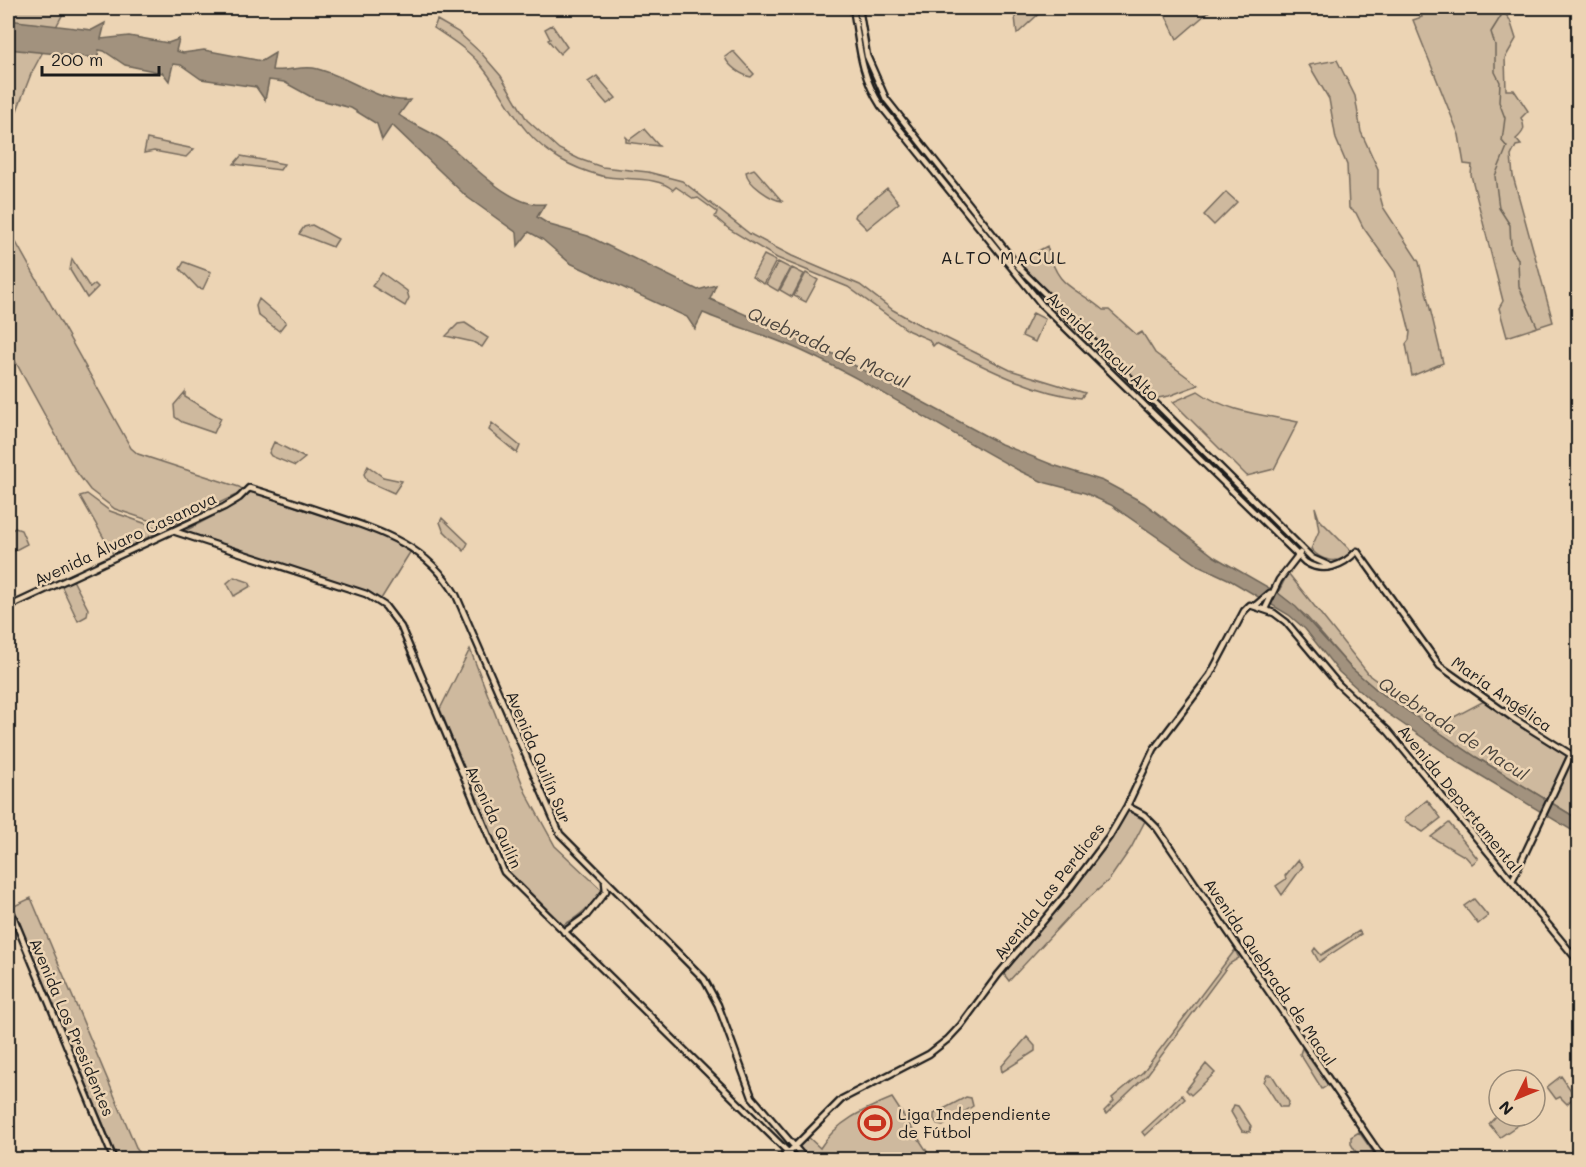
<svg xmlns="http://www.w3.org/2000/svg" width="1586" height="1167" viewBox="0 0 1586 1167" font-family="Mali,sans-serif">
  <rect width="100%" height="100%" fill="#ecd4b4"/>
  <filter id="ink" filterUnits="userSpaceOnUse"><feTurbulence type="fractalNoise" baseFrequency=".0167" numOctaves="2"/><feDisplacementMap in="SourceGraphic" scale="12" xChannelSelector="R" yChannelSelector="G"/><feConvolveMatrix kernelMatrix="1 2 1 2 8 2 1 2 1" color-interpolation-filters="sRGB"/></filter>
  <g filter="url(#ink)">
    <path fill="#ceb99e" stroke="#756a5d" stroke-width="1.5" d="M8,8H66L31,74L8,134Z
      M1014,8H1045L1017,34Z
      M1162,8H1213L1177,39Z
      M1419,8H1501L1510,20L1516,39L1505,58L1506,90H1514L1528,111L1521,118C1526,128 1524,132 1516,139L1521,145L1516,146L1511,156L1513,176L1553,322L1507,337L1499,308L1503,301L1471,175L1472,165L1464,164L1459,135L1413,20L1422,17Z
      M437,20L458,32L482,54L501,76L527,120L559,149L579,159L602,167L648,172L682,181L750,234L792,256L860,285L893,310L920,325L1010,370L1085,393L1081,398C1029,392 983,366 936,343L933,346L928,339L909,331L848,287L777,258L729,229L715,217L717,212L698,198L694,199L676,187L673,190C658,175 623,181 602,176C587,172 573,167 560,159C518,134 511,103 483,68C470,51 452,40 434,28Z
      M552,25L567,47L560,54L548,40L550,39L545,29Z
      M733,51L754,74L751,77C741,75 728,66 725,57Z
      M1337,60L1355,96L1361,132L1378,169V189L1383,207L1419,262L1443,363L1412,376L1406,344L1409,340L1410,332L1395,272L1363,227L1356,213L1349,208L1347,165L1336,139L1329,99L1309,65Z
      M597,76L616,98L607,104L588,82Z
      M644,129L659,146L626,142V137L629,140Z
      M147,139L194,149L186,157L154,151L144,153Z
      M241,156L284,164L280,170L234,164Z
      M754,169L756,171L782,201C772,200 747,184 746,172Z
      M887,188L899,203L867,229L855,217L856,214Z
      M1226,192L1237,202L1214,225L1204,215Z
      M312,225L338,239L333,247L299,234L304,227Z
      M8,228L131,448L138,454L239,487L242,489L238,494L169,527L115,509L90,490L75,470L8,348Z
      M1047,246C1058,290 1072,284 1103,310H1109L1137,335L1142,332L1155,353L1198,385L1169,396L1152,399L1034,282L1017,262Z
      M764,255L776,261L764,284L752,277Z
      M72,259L90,288L95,284L98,287L87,298L70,270Z
      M184,262L211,272L203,289L198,288L180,269Z
      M778,262L790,268L778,291L766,284Z
      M792,268L804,274L792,297L780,290Z
      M382,273L407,291L409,298L405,306L372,286Z
      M806,273L818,280L806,302L794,296Z
      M259,299L286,322L279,331L258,315L256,306Z
      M1033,313L1045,319L1035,342L1022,336Z
      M465,323L488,338L482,347L473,342L446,336L458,324Z
      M1198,391C1226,412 1265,415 1298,422L1274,469L1247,476L1173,402Z
      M185,392V397L221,418L214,433L182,422L175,417L174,405Z
      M492,423L520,446L517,453L489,430Z
      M274,442L305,458L295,466L271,456L269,453Z
      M368,466L383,477L402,481L394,493L367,481L364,474Z
      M250,492L402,541L414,546L381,599L185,531L238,503Z
      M87,494L110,511L155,527L159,532L113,554L80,496Z
      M1315,507L1319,519L1352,552C1338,565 1322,562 1311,549L1319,531Z
      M442,518L468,543L464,551L443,530L440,522Z
      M15,528L21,530L27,544L8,554V532Z
      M1288,573L1370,676L1403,700L1443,723L1484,701L1578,761V819L1476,757L1378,691L1350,667L1306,616L1278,593Z
      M234,577L249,582L251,586L234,596L227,583Z
      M73,580L88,609L87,616L78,621L61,585Z
      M470,649L526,793L555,846L602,890C591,906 580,917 563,925L508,875L440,709Z
      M1427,800L1441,818L1423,832L1405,821V818Z
      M1127,810L1145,821L1131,848L1109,880L1071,914L1009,981L1003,973C1046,920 1093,869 1127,810Z
      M1449,823L1478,859L1472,864L1466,857L1431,837Z
      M1298,860L1303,866L1282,895L1276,886L1286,879L1285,876Z
      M31,898L141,1159H118L12,907Z
      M1474,899L1488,916L1478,924L1464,906Z
      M1359,931L1361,934L1319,962L1313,951L1315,948L1321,955Z
      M1235,950L1239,958L1229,964L1147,1075L1106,1114L1104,1111L1114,1101L1112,1098L1143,1072Z
      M1027,1037L1035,1046V1051L1002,1072L1001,1067Z
      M1302,1048L1328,1085L1322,1089L1300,1054Z
      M1206,1064L1215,1073L1191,1095L1186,1090Z
      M1267,1075H1272L1289,1102L1287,1107H1280L1264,1082Z
      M1561,1076L1575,1096L1567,1104L1560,1097L1556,1099L1547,1087Z
      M1182,1095L1185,1099L1145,1136L1142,1132Z
      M966,1097L971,1098L973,1106L943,1126L938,1125L934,1119V1114Z
      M892,1098L932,1159L780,1160L806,1135L820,1148C837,1121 863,1110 892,1098Z
      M1234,1105L1238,1106L1251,1126L1250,1132L1242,1131L1231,1112Z
      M1498,1114L1499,1116H1516L1521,1123L1500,1137L1489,1124Z
      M1359,1132L1378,1159H1360L1351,1144V1137Z"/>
    <path fill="#a2927e" stroke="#6c6357" stroke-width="1.5" d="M8,20L92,30L105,23L101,39L129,36L168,43L179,39L176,51L183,53L204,50L262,61L275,53L272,70C286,72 300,66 313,68C347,74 377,103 410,100L399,115C413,125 430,131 444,141C469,161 511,209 545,204L537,217L550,225L588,236L698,290L716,285L710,299L824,349L1001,444L1053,465L1103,481L1144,503L1215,557L1278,593L1296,607L1350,667L1378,691L1476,757L1578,819V834L1460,763L1378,707L1339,672L1305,629L1289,615L1228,579L1198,565L1111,505L1085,493L1043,482L1020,471C947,432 878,386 802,351C770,336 736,327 703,313L695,329L687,317L570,263L542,239L529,232L518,246L517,233L467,197L392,125L382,140L377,124L351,108L313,98L284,82L269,80L265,100L256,87L201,79L181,65L173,64L169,81L163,73L125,65L104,51L99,50L96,65L88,57L8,49Z"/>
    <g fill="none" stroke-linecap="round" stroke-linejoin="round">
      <path stroke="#6c6357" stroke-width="1.5" d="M1501,8V16L1491,32L1495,45V72L1500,82L1499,102L1505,118L1502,141L1507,147L1495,176L1499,208L1510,225L1511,248L1518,259L1519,287L1537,326"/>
      <defs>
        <path id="tertiary" d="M853,8C860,45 859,72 881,106L1042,305L1305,562C1323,574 1343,566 1357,551L1440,666L1513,718L1578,759
          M859,8L867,56L886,99L1022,271L1312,558L1330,566
          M173,531L366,594L385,606L401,627L504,872L796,1160
          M1256,605L1270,593
          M8,607L224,507L239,498L249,488C277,496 304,506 332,515C384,532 427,546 456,595L560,834L704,979L718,1005L752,1097L806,1160
          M1265,609L1279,580L1300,553
          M1127,806L1144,815L1157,828L1384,1160
          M1512,881L1571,755
          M8,904L114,1160
          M564,932L586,916L606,891L605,882
          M775,1160L789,1151
          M781,1160L842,1099L929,1054L948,1039L961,1025L998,975L1066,894L1109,837L1127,806L1154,749L1210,675L1244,611L1250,605L1274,613L1286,622L1338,684L1388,731L1578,961"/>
      </defs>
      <use href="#tertiary" stroke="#1c1c1c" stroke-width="9"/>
      <use href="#tertiary" stroke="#ecd4b4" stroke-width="4.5"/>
    </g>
  </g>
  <defs>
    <symbol id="stadium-ring" viewBox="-11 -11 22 22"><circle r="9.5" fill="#ecd4b4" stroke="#c8321e" stroke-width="1.5"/><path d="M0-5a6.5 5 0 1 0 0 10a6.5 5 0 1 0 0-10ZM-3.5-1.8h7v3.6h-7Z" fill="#c8321e"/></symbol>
  </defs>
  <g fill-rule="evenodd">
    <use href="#stadium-ring" x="856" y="1104" width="38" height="38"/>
  </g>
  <g text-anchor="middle" stroke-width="5" stroke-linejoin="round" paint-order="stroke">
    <g font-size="16" fill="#1c1c1c" stroke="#ecd4b4">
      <text transform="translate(1103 346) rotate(44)" y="6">Avenida Macul Alto</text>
      <text transform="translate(125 539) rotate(-25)" y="6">Avenida Álvaro Casanova</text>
      <text transform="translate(1502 694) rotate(35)" y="6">María Angélica</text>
      <text transform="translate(539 757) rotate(67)" y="6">Avenida Quilín Sur</text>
      <text transform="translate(1460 799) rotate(51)" y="6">Avenida Departamental</text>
      <text transform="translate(494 817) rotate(65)" y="6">Avenida Quilín</text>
      <text transform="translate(1049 891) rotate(-52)" y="6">Avenida Las Perdices</text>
      <text transform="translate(1270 972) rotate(56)" y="6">Avenida Quebrada de Macul</text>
      <text transform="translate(72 1027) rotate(67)" y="6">Avenida Los Presidentes</text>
    </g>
    <g font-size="16" fill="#1c1c1c" stroke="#ecd4b4" text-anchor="start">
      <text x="898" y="1120">Liga Independiente<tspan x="898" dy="18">de Fútbol</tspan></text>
    </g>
    <g font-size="18" letter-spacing="1.5" fill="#1c1c1c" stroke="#ecd4b4">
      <text x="1004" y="264">ALTO MACUL</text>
    </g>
    <g font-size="18" font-style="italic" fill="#4b453e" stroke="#ecd4b4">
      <text transform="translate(828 348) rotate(24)" y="6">Quebrada de Macul</text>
      <text transform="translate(1453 729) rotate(33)" y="6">Quebrada de Macul</text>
    </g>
  </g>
  <rect width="1586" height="1167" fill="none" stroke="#ecd4b4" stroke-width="30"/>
  <rect x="15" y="15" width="1556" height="1137" fill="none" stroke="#1c1c1c" stroke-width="2" filter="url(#ink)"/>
  <g transform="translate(1517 1098) rotate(227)"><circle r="28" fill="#ecd4b4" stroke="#998a77" stroke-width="1.5"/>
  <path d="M0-4.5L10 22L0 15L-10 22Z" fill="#c8321e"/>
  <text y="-9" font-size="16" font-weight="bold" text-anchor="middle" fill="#1c1c1c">N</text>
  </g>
  <path d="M42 66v9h117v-9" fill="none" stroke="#1c1c1c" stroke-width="3"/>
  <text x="51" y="66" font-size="18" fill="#1c1c1c" stroke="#ecd4b4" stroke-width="4.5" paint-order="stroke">200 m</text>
</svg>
